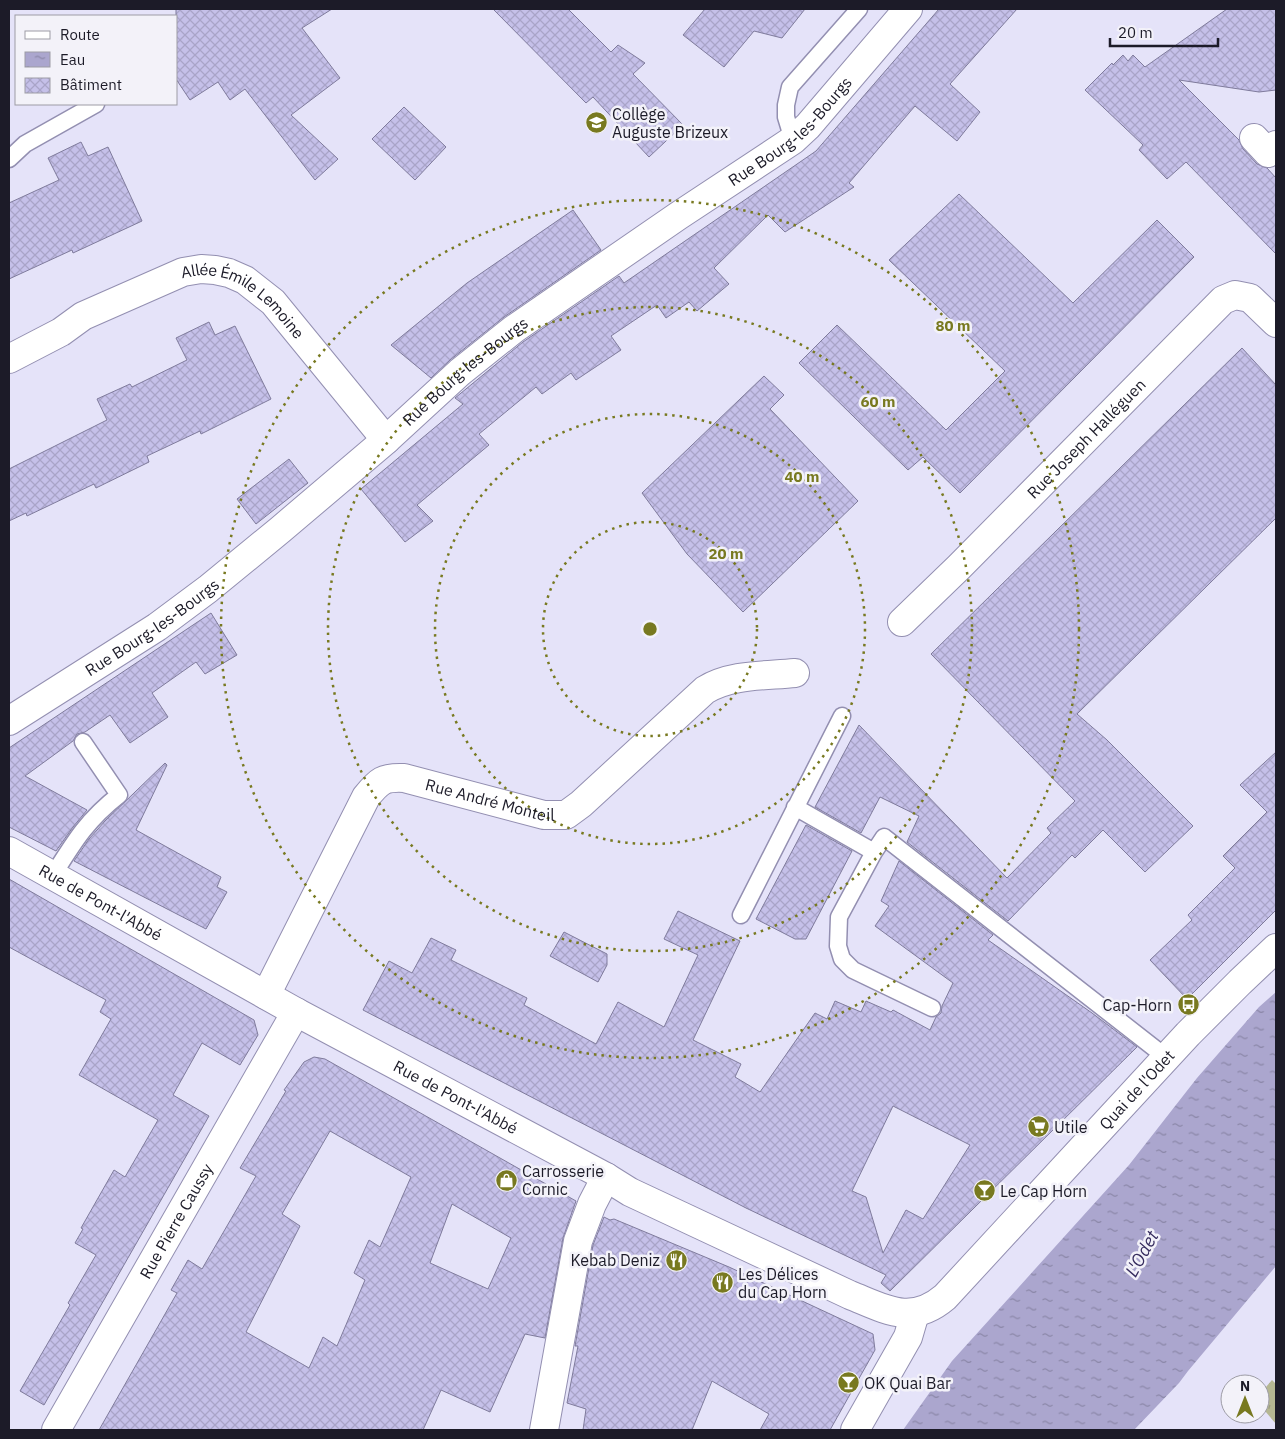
<svg xmlns="http://www.w3.org/2000/svg" width="1285" height="1439" viewBox="0 0 1285 1439" font-family="'IBM Plex Sans',sans-serif">
  <defs>
    <pattern id="grass-tufts" width="24" height="20" patternUnits="userSpaceOnUse" patternTransform="scale(1.25)"><rect width="24" height="20" fill="#b5b792"/><path d="M3 7l-1-3M5 7V3M7 7l1-3M15 17l-1-3M17 17v-4M19 17l1-3" fill="none" stroke="#9b9d7e"/></pattern>
    <pattern id="water-ripples" width="26" height="14" patternUnits="userSpaceOnUse" patternTransform="scale(1.25)"><rect width="26" height="14" fill="#aba6ce"/><path d="M2 4q2-2 4 0t4 0M15 11q2-2 4 0t4 0" fill="none" stroke="#8a86a7"/></pattern>
    <pattern id="building-cross-hatch" width="8" height="8" patternUnits="userSpaceOnUse" patternTransform="scale(1.25)"><rect width="8" height="8" fill="#c5c0e9"/><path d="M0 0l8 8M0 8l8-8" fill="none" stroke="#a9a4c8"/></pattern>
  </defs>
  <rect width="100%" height="100%" fill="#e5e3f9"/>
  <path fill="url(#grass-tufts)" d="M1272,1380L1276,1384V1424L1260,1405V1394Z"/>
  <path fill="url(#water-ripples)" d="M1276,992V1266L1188,1371L1179,1383L1134,1430H903L952,1361L1129,1165L1197,1078L1259,1007Z"/>
  <path fill="url(#building-cross-hatch)" stroke="#7f7b9c" fill-rule="evenodd" d="M176,9H332L302,28L340,78L291,115L338,159L315,180L245,89L230,100L218,82L190,100L176,79Z
    M493,9H568L611,52L618,45L645,63L633,74L683,125L649,157L593,97L586,103Z
    M705,9H805L782,38L754,31L724,67L683,35Z
    M939,9H1017L950,84L980,112L957,141L915,106L849,183L854,187L785,232L768,215L714,268L729,284L697,311L689,302L666,318L657,305L611,336L621,350L576,380L571,373L542,394L536,387L479,434L489,445L417,505L433,521L405,542L361,489L463,404L455,398L523,342L619,276L624,283L816,151Z
    M1227,9H1276V90L1259,92L1179,80L1239,140L1243,149L1257,164L1267,168L1276,178V254L1186,162L1167,179L1139,150L1143,145L1085,90L1112,63L1113,65L1123,55L1128,61L1133,55L1145,67Z
    M404,107L446,147L415,180L372,139Z
    M81,142L88,156L108,147L142,221L73,253L72,250L9,279V203L59,180L48,158Z
    M959,194L1073,303L1157,220L1194,257L960,493L923,457L908,470L799,363L837,325L946,430L1005,371L889,260Z
    M573,210L601,250L504,317L450,360L431,378L391,345L467,283Z
    M209,322L215,335L235,326L271,399L201,434L200,431L147,456L149,462L96,488L94,484L27,516L26,513L9,521V469L107,420L97,399L130,384L132,387L187,360L176,338Z
    M1242,348L1276,385V518L1077,714L1107,740L1193,826L1145,872L1103,830L1075,858L1072,855L1008,921L907,842L919,816L880,797L861,833L815,807L859,725L1007,878L1051,833L1047,828L1075,801L931,654Z
    M764,376L784,395L770,409L858,501L743,612L687,554L642,493Z
    M289,459L308,483L256,524L237,499Z
    M211,613L237,655L205,674L196,662L152,693L168,717L130,743L110,715L85,732L77,734L73,741L25,776L87,810L73,827L56,851L9,827V748Z
    M1276,752V910L1187,999L1150,960L1192,920L1188,915L1235,868L1223,856L1267,812L1240,785Z
    M165,763L167,765L136,830L221,877L217,887L227,892L206,929L74,861L89,839L105,821Z
    M806,825L852,851L806,939H795L756,919Z
    M899,861L993,935L988,940L1092,1013L1137,1047L890,1291L881,1283L886,1275L746,1208L363,1010L389,961L412,973L431,938L456,950L451,960L527,998L524,1005L596,1044L618,1002L664,1027L698,955L664,939L678,911L740,941L693,1040L741,1064L735,1077L760,1092L815,1013L827,1019L835,1001L861,1012L866,1001L891,1012L893,1010L930,1030L936,1017L941,1013L942,1006L953,983L875,926L889,906L881,901ZM893,1106L970,1145L923,1219L906,1210L883,1253L866,1197L852,1191Z
    M9,879L254,1020L258,1035L240,1065L202,1043L173,1095L209,1116L44,1405L20,1391L70,1305L68,1303L96,1255L75,1243L83,1229L81,1228L114,1170L125,1177L158,1120L79,1075L111,1019L100,1012L106,1000L9,947Z
    M564,932L607,954V965L598,982L550,956Z
    M314,1057L325,1059L576,1201L563,1238L545,1338L525,1334L490,1412L441,1390L423,1430H99L177,1293L171,1290L188,1260L202,1269L256,1176L240,1168L286,1091L284,1090L304,1062ZM330,1131L411,1177L380,1247L369,1240L354,1273L365,1280L337,1346L323,1337L309,1368L246,1332L300,1226L282,1214ZM452,1204L511,1238L488,1289L430,1263Z
    M604,1217L610,1220L614,1219L729,1267L873,1334L875,1350L830,1430H760L769,1414L712,1381L692,1430H583L586,1409L567,1403L578,1346H575L593,1245Z"/>
  <g fill="none" stroke-linecap="round" stroke-linejoin="round">
    <defs>
      <path id="service" d="M793,140L786,117V105L790,87L859,9
        M9,159L25,144L96,104
        M795,807L874,852
        M52,877C74,842 86,821 119,795L83,742
        M741,915L842,716
        M932,1008L853,970L842,959L838,946L839,917L874,852L884,837L1167,1058"/>
      <g id="minor">
        <path d="M1254,138L1268,153L1276,145"/>
        <path id="s1" d="M9,359L61,332L83,316L183,272L201,269L215,270L229,273L245,280L273,302L386,440"/>
        <path id="s2" d="M902,622L959,567L1223,300L1235,295L1250,298L1276,323"/>
        <path id="s3" d="M266,995L366,797C379,781 383,777 404,778L544,815H566L581,804L705,690C731,674 765,676 795,673"/>
        <path id="s4" d="M56,1430L296,1012"/>
        <path d="M544,1430L578,1241L592,1204L606,1177"/>
        <path d="M855,1430L908,1337L915,1313"/>
      </g>
      <g id="tertiary">
        <path id="s5" d="M9,721L157,627L208,589L280,530L386,440L460,372L514,329L678,216L793,140L808,126L908,9"/>
      </g>
      <g id="secondary">
        <path id="s6" d="M9,851L296,1012L606,1177L630,1192L850,1295C885,1309 911,1326 945,1297L1188,1034L1240,982L1276,948"/>
      </g>
    </defs>
    <use href="#service" stroke="#938fb1" stroke-width="19"/>
    <use href="#minor" stroke="#938fb1" stroke-width="30"/>
    <use href="#tertiary" stroke="#938fb1" stroke-width="30"/>
    <use href="#secondary" stroke="#938fb1" stroke-width="30"/>
    <use href="#service" stroke="#fff" stroke-width="16"/>
    <use href="#minor" stroke="#fff" stroke-width="28"/>
    <use href="#tertiary" stroke="#fff" stroke-width="28"/>
    <use href="#secondary" stroke="#fff" stroke-width="28"/>
  </g>
  <g fill="none" stroke="#787920" stroke-width="2.5" stroke-dasharray="2.5 5">
    <circle cx="650" cy="629" r="107"/>
    <circle cx="650" cy="629" r="215"/>
    <circle cx="650" cy="629" r="322"/>
    <circle cx="650" cy="629" r="429"/>
  </g>
  <defs>
    <symbol id="school-disc" viewBox="-11 -11 22 22"><circle r="9.5" fill="#787920" stroke="#f3f2f9"/><path d="M0-5L7-2L0 1L-7-2ZM-4 1L0 2.5L4 1V4Q0 6-4 4Z" fill="#fff"/></symbol>
    <symbol id="bus-disc" viewBox="-11 -11 22 22"><circle r="9.5" fill="#787920" stroke="#f3f2f9"/><path d="M-5-6H5V4H4V6H2V4H-2V6H-4V4H-5ZM-3.5-4V0h7V-4ZM-3.5 1.2v1.5H-2V1.2ZM2 1.2v1.5H3.5V1.2Z" fill="#fff"/></symbol>
    <symbol id="supermarket-disc" viewBox="-11 -11 22 22"><circle r="9.5" fill="#787920" stroke="#f3f2f9"/><path d="M-6-5.5h2.5l.6 2H6L4.5 2H-2.5L-4.4-4H-6ZM-1.5 3.2a1.3 1.3 0 1 0 .1 0ZM3 3.2a1.3 1.3 0 1 0 .1 0Z" fill="#fff"/></symbol>
    <symbol id="shop-disc" viewBox="-11 -11 22 22"><circle r="9.5" fill="#787920" stroke="#f3f2f9"/><path d="M-5-2.5h2.3a2.7 3.5 0 0 1 5.4 0H5L5.5 6h-11ZM-1.5-2.5h3a1.5 2.3 0 0 0-3 0Z" fill="#fff"/></symbol>
    <symbol id="bar-disc" viewBox="-11 -11 22 22"><circle r="9.5" fill="#787920" stroke="#f3f2f9"/><path d="M-6-5H6L.8 .8V4.5H3.5V6h-7V4.5H-.8V.8Z" fill="#fff"/></symbol>
    <symbol id="restaurant-disc" viewBox="-11 -11 22 22"><circle r="9.5" fill="#787920" stroke="#f3f2f9"/><path d="M-5-6h1v4h1v-4h1v4h1v-4h1v5L-1.5 .5V6h-2V.5L-5-1ZM5-6V6H3V1.5H1.5Q1.5-4 5-6Z" fill="#fff"/></symbol>
  </defs>
  <g fill-rule="evenodd">
    <use href="#school-disc" x="584" y="110" width="25" height="25"/>
    <use href="#bus-disc" x="1176" y="992" width="25" height="25"/>
    <use href="#supermarket-disc" x="1026" y="1114" width="25" height="25"/>
    <use href="#shop-disc" x="494" y="1168" width="25" height="25"/>
    <use href="#bar-disc" x="972" y="1178" width="25" height="25"/>
    <use href="#restaurant-disc" x="664" y="1248" width="25" height="25"/>
    <use href="#restaurant-disc" x="710" y="1270" width="25" height="25"/>
    <use href="#bar-disc" x="836" y="1370" width="25" height="25"/>
  </g>
  <g text-anchor="middle" stroke-width="5" stroke-linejoin="round" paint-order="stroke">
    <g font-size="16" fill="#1c1b28" stroke="#f3f2f9" text-anchor="start">
      <text x="612" y="120">Collège<tspan x="612" dy="18">Auguste Brizeux</tspan></text>
      <text x="1172" y="1011" text-anchor="end">Cap-Horn</text>
      <text x="1054" y="1133">Utile</text>
      <text x="522" y="1177">Carrosserie<tspan x="522" dy="18">Cornic</tspan></text>
      <text x="1000" y="1197">Le Cap Horn</text>
      <text x="660" y="1266" text-anchor="end">Kebab Deniz</text>
      <text x="738" y="1280">Les Délices<tspan x="738" dy="18">du Cap Horn</tspan></text>
      <text x="864" y="1389">OK Quai Bar</text>
    </g>
    <g font-size="16" fill="#1c1b28" stroke="#f3f2f9">
      <text dy="6" stroke="none"><textPath href="#s5" startOffset="981">Rue Bourg-les-Bourgs</textPath></text>
      <text dy="6" stroke="none"><textPath href="#s1" startOffset="266">Allée Émile Lemoine</textPath></text>
      <text dy="6" stroke="none"><textPath href="#s5" startOffset="576">Rue Bourg-les-Bourgs</textPath></text>
      <text dy="6" stroke="none"><textPath href="#s2" startOffset="260">Rue Joseph Halléguen</textPath></text>
      <text dy="6" stroke="none"><textPath href="#s5" startOffset="171">Rue Bourg-les-Bourgs</textPath></text>
      <text dy="6" stroke="none"><textPath href="#s3" startOffset="356">Rue André Monteil</textPath></text>
      <text dy="6" stroke="none"><textPath href="#s6" startOffset="105">Rue de Pont-l'Abbé</textPath></text>
      <text dy="6" stroke="none"><textPath href="#s6" startOffset="1336">Quai de l'Odet</textPath></text>
      <text dy="6" stroke="none"><textPath href="#s6" startOffset="510">Rue de Pont-l'Abbé</textPath></text>
      <text dy="6" stroke="none"><textPath href="#s4" startOffset="241">Rue Pierre Caussy</textPath></text>
    </g>
    <g font-size="18" font-style="italic" fill="#362c5e" stroke="#f3f2f9">
      <text transform="translate(1142 1254) rotate(-61)" y="6">L'Odet</text>
    </g>
  </g>
  <circle cx="650" cy="629" r="8" fill="#787920" stroke="#f3f2f9" stroke-width="2.5"/>
  <g font-size="15" text-anchor="middle" font-weight="bold" fill="#787920" stroke="#f3f2f9" stroke-width="5" stroke-linejoin="round" paint-order="stroke">
    <text x="953" y="331">80 m</text>
    <text x="878" y="407">60 m</text>
    <text x="802" y="482">40 m</text>
    <text x="726" y="559">20 m</text>
  </g>
  <rect width="1285" height="1439" fill="none" stroke="#1c1b28" stroke-width="20"/>
  <rect x="15" y="15" width="162" height="90" fill="#f3f2f9" stroke="#9d9ca5"/>
  <rect x="25" y="31" width="25" height="8" fill="#ffffff" stroke="#9d9ca5"/>
  <text x="60" y="40" font-size="15" fill="#1c1b28">Route</text>
  <rect x="25" y="52" width="25" height="15" fill="url(#water-ripples)" stroke="#9d9ca5"/>
  <text x="60" y="65" font-size="15" fill="#1c1b28">Eau</text>
  <rect x="25" y="78" width="25" height="15" fill="url(#building-cross-hatch)" stroke="#9d9ca5"/>
  <text x="60" y="90" font-size="15" fill="#1c1b28">Bâtiment</text>
  <g transform="translate(1245 1399)"><circle r="24" fill="#f3f2f9" stroke="#9d9ca5"/>
  <path d="M0-4L9 19L0 12L-9 19Z" fill="#787920"/>
  <text y="-8" font-size="14" font-weight="bold" text-anchor="middle" fill="#1c1b28">N</text>
  </g>
  <path d="M1110 38v8h108v-8" fill="none" stroke="#1c1b28" stroke-width="2.5"/>
  <text x="1118" y="38" font-size="15" fill="#1c1b28" stroke="#f3f2f9" stroke-width="4" paint-order="stroke">20 m</text>
</svg>
